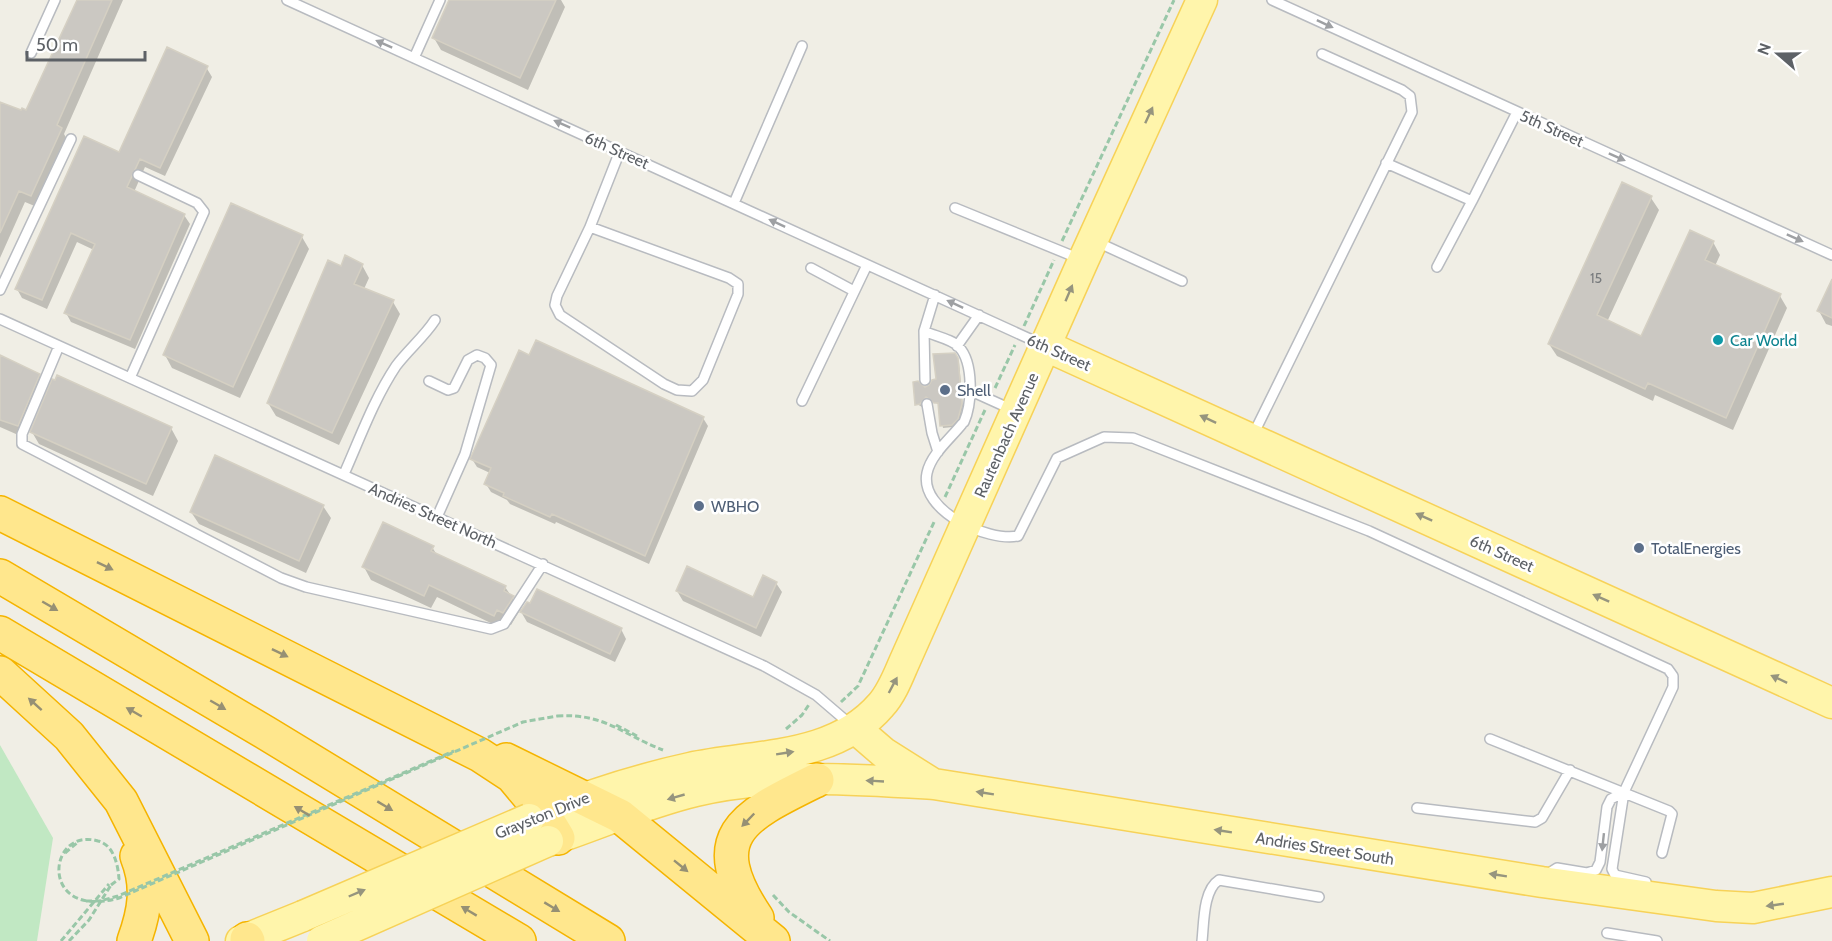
<svg xmlns="http://www.w3.org/2000/svg" width="1832" height="941" viewBox="0 0 1832 941" font-family="Cabin,sans-serif">
  <rect width="100%" height="100%" fill="#f0eee5"/>
  <path fill="#c1e8c3" d="M0,745L53,838L37,941H0Z"/>
  <path fill="#0003" d="M78,0H123L64,134L68,141L37,207L25,202L0,258V103L22,112H27Z
    M451,0H561L565,7L528,90L441,50L434,38Z
    M206,67L212,77L165,176L145,167L134,192L184,215L190,224L135,349L71,322L66,313L94,250L77,242L47,309L22,298L17,289L120,154Z
    M1623,184L1651,198L1659,210L1607,322L1642,338L1713,242L1720,255L1715,266L1780,296L1787,308L1733,430L1655,395L1653,401L1557,356L1549,344Z
    M302,237L309,249L240,398L172,368L165,355Z
    M362,265L369,278L364,289L393,302L400,314L339,445L276,416L268,403Z
    M1832,293V326L1826,324L1819,311Z
    M954,354L959,362L963,406L959,422L953,427L943,428L940,405L928,399L922,407L917,404L926,389L937,380Z
    M0,357L39,375L46,387L25,438L0,427Z
    M703,418L708,426L649,564L556,522L555,524L510,504L507,500L491,492L486,484L490,473L477,467L472,459Z
    M171,428L178,441L153,496L39,444L32,432Z
    M323,506L331,518L306,573L199,524L191,512Z
    M432,547L437,555L505,587L522,612L621,629L626,639L615,662L527,622L520,610L511,625L504,622L501,628L437,597L431,608L371,580L364,567Z
    M776,583L782,592L761,637L683,601L677,591L754,598Z"/>
  <path fill="#cbc8c2" stroke="#d5d0c3" stroke-width="1.5" d="M77,0H112L57,125L62,128L31,196L19,191L0,233V102L21,110L22,108L26,110Z
    M449,0H556L520,78L432,38Z
    M167,47L208,66L160,168L140,159L127,187L185,214L130,340L64,313L95,244L71,233L42,300L15,289L84,136L119,152Z
    M1622,182L1652,196L1597,315L1641,336L1690,230L1714,241L1705,260L1781,294L1726,418L1648,383L1645,389L1548,344Z
    M231,203L303,235L233,387L163,355Z
    M345,255L363,264L354,284L394,300L332,433L267,403L328,260L341,266Z
    M1832,279V318L1817,311Z
    M536,340L704,417L645,556L552,514L550,517L503,496L504,493L484,484L491,468L470,459L519,350L529,355Z
    M955,353L958,358L962,404L958,419L952,425L940,426L938,403H934L926,397L920,404L915,405L913,382L918,381L925,387L929,385L932,380L936,379L933,354Z
    M0,355L40,374L18,426L0,420Z
    M57,375L172,427L146,484L30,432L52,379L55,380Z
    M215,455L324,505L299,561L190,512Z
    M383,522L434,546L431,551L506,586L504,591L514,596L503,613L497,610L494,616L429,585L424,596L362,567Z
    M687,566L753,597L763,575L777,582L756,628L676,591Z
    M537,589L622,628L610,654L520,612L527,602L530,603Z"/>
  <g fill="none" stroke-linecap="round" stroke-linejoin="round">
    <defs>
      <path id="lane" d="M287,0L1041,344
        M1272,0L1832,255
        M31,53L55,0
        M414,58L440,0
        M1386,163L1472,201L1517,112
        M734,203L802,46
        M955,208L1080,259
        M590,227L557,296L555,305L560,315L664,384L677,390L692,391L703,380L738,294V284L729,278L590,227L620,151
        M1097,242L1182,281
        M1437,267L1472,201
        M811,268L854,291
        M0,290L71,139
        M0,319L764,666L816,695L851,725
        M924,331C934,336 952,339 959,347C974,363 972,404 964,422
        M59,346L22,434V444L281,578L306,587L491,629L504,624L543,564
        M957,346L979,315
        M130,378L204,212L197,203L138,175
        M925,380L924,331L935,295
        M429,381L448,390L454,388L468,360L477,355L485,358L491,365L465,454L437,517
        M971,391L1013,410
        M802,401L867,265
        M927,404L932,433L938,452
        M962,424C951,438 931,454 927,473C919,511 988,542 1018,536L1057,458L1104,437L1133,438L1369,531L1668,669L1673,676V687L1624,792L1612,869L1615,875L1646,882
        M1252,437L1412,112L1410,96L1402,90L1322,54
        M344,474C360,438 374,399 396,366C408,350 424,337 435,320
        M1490,739L1669,811L1672,814L1662,853
        M1417,808L1535,822L1542,818L1570,770
        M1546,875L1557,868L1587,873L1596,870L1600,862L1607,807L1611,799L1624,792
        M1607,933L1657,941
        M1202,941C1204,923 1203,890 1219,880L1319,897"/>
      <path id="primary" d="M1046,346L1832,703
        M855,728L884,753L930,782
        M529,819C581,798 635,780 690,768C755,754 834,760 881,705C891,694 897,679 903,665L1083,261L1202,0
        M548,841C597,825 645,803 696,791C772,773 856,779 934,784L1542,882L1716,906L1753,908L1832,892
        M241,941L303,916"/>
      <path id="highway" d="M0,513L480,755L512,776L543,813L558,838
        M0,576L266,733L608,941
        M0,633L519,941
        M0,673L69,736L121,801L192,941
        M506,760L620,816L773,941
        M757,918C701,835 744,816 817,780
        M247,939L248,941
        M134,941C145,911 149,886 137,856"/>
    </defs>
    <use href="#lane" stroke="#b8bbc0" stroke-width="12"/>
    <use href="#primary" stroke="#f7d258" stroke-width="33"/>
    <use href="#highway" stroke="#f5b400" stroke-width="36"/>
    <path stroke="#99c7a8" stroke-width="3" stroke-dasharray="6 3" stroke-linecap="butt" d="M1062,241L1174,0
      M1024,326L1054,260
      M995,388L1015,345
      M945,497L985,410
      M841,702L858,686L935,520
      M557,716C605,713 621,734 663,750
      M616,725L637,736
      M786,729L802,715L810,703
      M773,895L789,912L830,941
      M61,941L109,884
      M69,941L89,920L111,885"/>
    <use href="#lane" stroke="#fff" stroke-width="9"/>
    <use href="#primary" stroke="#fff5ab" stroke-width="30"/>
    <use href="#highway" stroke="#ffe78d" stroke-width="33"/>
    <defs>
      <path id="primary-bridge" d="M303,916L529,819
        M322,941L548,841"/>
    </defs>
    <use href="#primary-bridge" stroke="#f7d258" stroke-width="33" stroke-linecap="butt"/>
    <path stroke="#99c7a8" stroke-width="3" stroke-dasharray="6 3" stroke-linecap="butt" d="M65,853L78,842
      M111,885L119,879C118,865 114,845 98,841C47,826 38,921 119,898L523,722L557,716
      M86,901H100L118,896L454,751"/>
    <use href="#primary-bridge" stroke="#fff5ab" stroke-width="30"/>
  </g>
  <defs><path id="oneway-solid" d="M-6-.8H1V-3.2L6.5 0L1 3.2V.8H-6Z" transform="scale(1.5)"/></defs>
  <g fill="#9ea0a3">
    <use href="#oneway-solid" transform="translate(1325 24) rotate(25)"/>
    <use href="#oneway-solid" transform="translate(384 44) rotate(-156)"/>
    <use href="#oneway-solid" transform="translate(562 124) rotate(-156)"/>
    <use href="#oneway-solid" transform="translate(1617 157) rotate(24)"/>
    <use href="#oneway-solid" transform="translate(777 223) rotate(-155)"/>
    <use href="#oneway-solid" transform="translate(1795 238) rotate(24)"/>
    <use href="#oneway-solid" transform="translate(955 304) rotate(-155)"/>
    <use href="#oneway-solid" transform="translate(1603 842) rotate(96)"/>
  </g>
  <g fill="#96957e">
    <use href="#oneway-solid" transform="translate(1149 115) rotate(-65)"/>
    <use href="#oneway-solid" transform="translate(1069 293) rotate(-67)"/>
    <use href="#oneway-solid" transform="translate(1208 419) rotate(-155)"/>
    <use href="#oneway-solid" transform="translate(1424 517) rotate(-156)"/>
    <use href="#oneway-solid" transform="translate(1601 598) rotate(-156)"/>
    <use href="#oneway-solid" transform="translate(1779 679) rotate(-155)"/>
    <use href="#oneway-solid" transform="translate(893 685) rotate(-62)"/>
    <use href="#oneway-solid" transform="translate(785 753) rotate(-9)"/>
    <use href="#oneway-solid" transform="translate(875 781) rotate(-177)"/>
    <use href="#oneway-solid" transform="translate(985 793) rotate(-171)"/>
    <use href="#oneway-solid" transform="translate(676 797) rotate(164)"/>
    <use href="#oneway-solid" transform="translate(1223 831) rotate(-171)"/>
    <use href="#oneway-solid" transform="translate(1498 875) rotate(-171)"/>
    <use href="#oneway-solid" transform="translate(357 893) rotate(-23)"/>
    <use href="#oneway-solid" transform="translate(1775 905) rotate(172)"/>
  </g>
  <g fill="#969074">
    <use href="#oneway-solid" transform="translate(105 566) rotate(26)"/>
    <use href="#oneway-solid" transform="translate(50 606) rotate(30)"/>
    <use href="#oneway-solid" transform="translate(280 653) rotate(26)"/>
    <use href="#oneway-solid" transform="translate(35 704) rotate(-138)"/>
    <use href="#oneway-solid" transform="translate(218 705) rotate(30)"/>
    <use href="#oneway-solid" transform="translate(134 712) rotate(-150)"/>
    <use href="#oneway-solid" transform="translate(385 806) rotate(31)"/>
    <use href="#oneway-solid" transform="translate(302 811) rotate(-149)"/>
    <use href="#oneway-solid" transform="translate(748 820) rotate(134)"/>
    <use href="#oneway-solid" transform="translate(681 866) rotate(39)"/>
    <use href="#oneway-solid" transform="translate(552 907) rotate(31)"/>
    <use href="#oneway-solid" transform="translate(469 911) rotate(-149)"/>
  </g>
  <circle fill="#0f9aa8" stroke="#fff" stroke-width="2" cx="1718" cy="340" r="6"/>
  <g fill="#5c6f8a" stroke="#fff" stroke-width="2">
    <circle cx="945" cy="390" r="6"/>
    <circle cx="699" cy="506" r="6"/>
    <circle cx="1639" cy="548" r="6"/>
  </g>
  <g text-anchor="middle" stroke-width="5" stroke-linejoin="round" paint-order="stroke">
    <g font-size="14" fill="#787b7d">
      <text x="1596" y="283">15</text>
    </g>
    <g font-size="16" fill="#5d6166" stroke="#fff">
      <text transform="translate(1552 128) rotate(24)" y="6">5th Street</text>
      <text transform="translate(617 150) rotate(24)" y="6">6th Street</text>
      <text transform="translate(1059 352) rotate(24)" y="6">6th Street</text>
      <text transform="translate(1006 435) rotate(-66)" y="6">Rautenbach Avenue</text>
      <text transform="translate(433 515) rotate(24)" y="6">Andries Street North</text>
      <text transform="translate(1502 553) rotate(24)" y="6">6th Street</text>
      <text transform="translate(542 815) rotate(-22)" y="6">Grayston Drive</text>
      <text transform="translate(1325 848) rotate(9)" y="6">Andries Street South</text>
    </g>
    <g font-size="16" fill="#0d838f" stroke="#fff" text-anchor="start">
      <text x="1730" y="346">Car World</text>
    </g>
    <g font-size="16" fill="#4e5e75" stroke="#fff" text-anchor="start">
      <text x="957" y="396">Shell</text>
      <text x="711" y="512">WBHO</text>
      <text x="1651" y="554">TotalEnergies</text>
    </g>
  </g>
  <g transform="translate(1778 54) rotate(290)" stroke="#ffffff" stroke-width="4.5" paint-order="stroke">
  <path d="M0-4.5L10 22L0 15L-10 22Z" fill="#5d6166"/>
  <text y="-9" font-size="16" font-weight="bold" text-anchor="middle" fill="#5d6166">N</text>
  </g>
  <path d="M27 51v9h118v-9" fill="none" stroke="#5d6166" stroke-width="3"/>
  <text x="36" y="51" font-size="18" fill="#5d6166" stroke="#ffffff" stroke-width="4.5" paint-order="stroke">50 m</text>
</svg>
